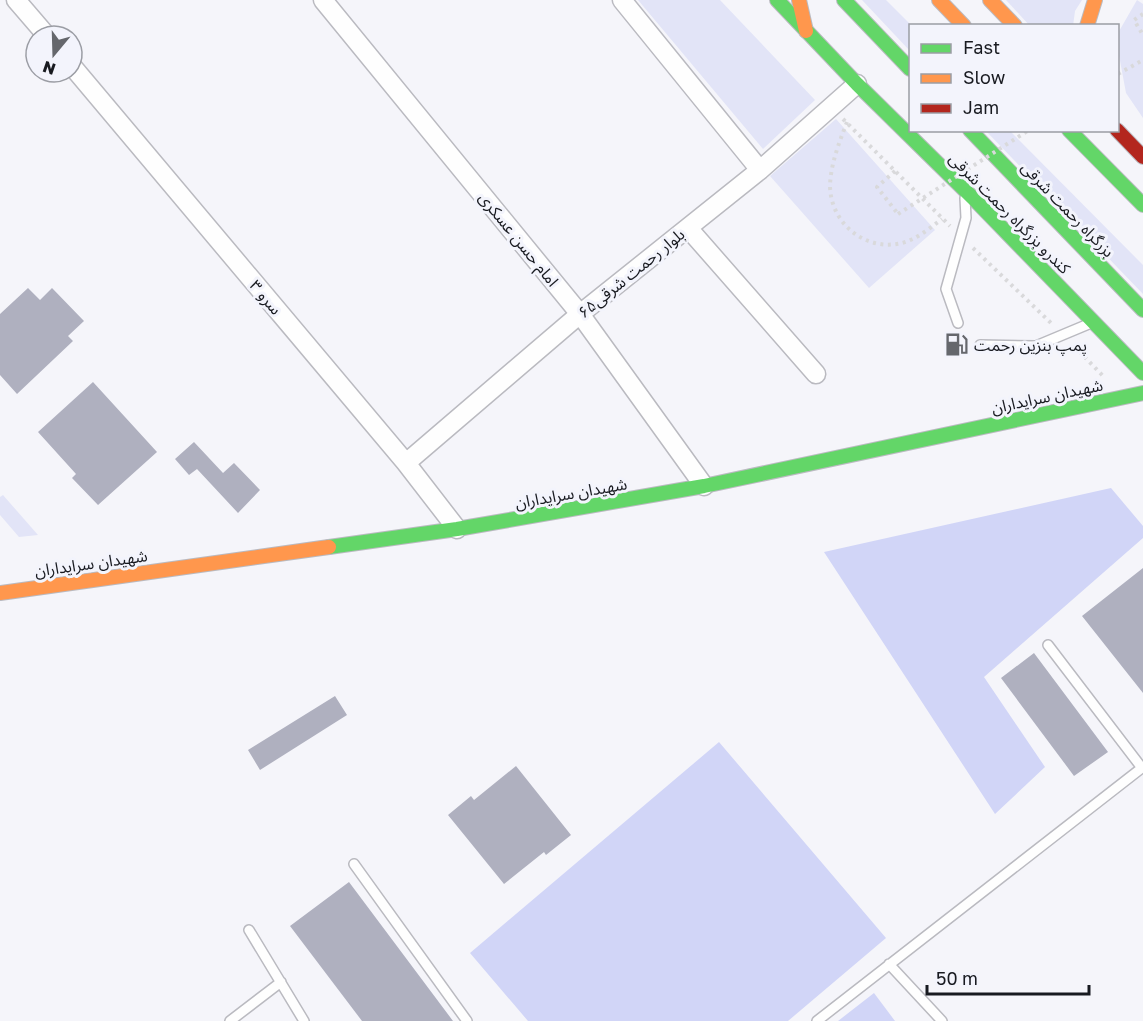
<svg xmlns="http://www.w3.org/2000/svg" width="1143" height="1021" viewBox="0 0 1143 1021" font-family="'Golos Text','Noto Sans Arabic',sans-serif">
  <rect width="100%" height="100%" fill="#f5f5fa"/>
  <path fill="#e2e4f7" d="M638,0H720L815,100L763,149Z
    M862,0H886L911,25L910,51Z
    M1006,0H1082L1075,11L1073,26L1029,25Z
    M1137,0L1143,4V118L1126,93L1118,50V33Z
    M836,119L935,230L869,288L770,176Z
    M986,131H1010L1143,265V294Z
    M3,495L38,535L19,537L0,515V497Z"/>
  <path fill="#d1d5f7" d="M1111,488L1143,526V538L984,677L1045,767L995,814L824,552Z
    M719,742L886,938L788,1021H528L470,953Z
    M874,993L895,1021H838Z"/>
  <path fill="#afb0bf" d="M28,288L40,300L52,288L84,321L68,336L73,341L17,394L0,375V314Z
    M93,382L157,452L98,505L72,478L76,474L38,432Z
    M194,442L223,473L234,463L260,490L238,513L197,469L189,475L175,459Z
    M1143,568V693L1082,616Z
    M1034,653L1108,752L1074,776L1001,678Z
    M335,696L347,715L260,770L248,750Z
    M516,766L571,835L546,855L544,852L504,884L448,815L471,796L474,800Z
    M349,882L453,1021H362L290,926Z"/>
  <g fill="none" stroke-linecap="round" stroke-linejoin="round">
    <defs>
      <path id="lane" d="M958,323L946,289L966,218L965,198
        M980,345L1036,346L1091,323
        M1048,645L1142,768
        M354,864L467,1021
        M249,930L304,1021
        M889,964L942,1021
        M230,1021L281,982
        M817,1021L1143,767"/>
      <path id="street" d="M16,0L47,36
        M323,0L580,314L704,486
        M622,0L760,170
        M72,66L406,463L457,529
        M688,228L816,374
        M406,463L580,314L760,170L857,84"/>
      <path id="fast" d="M777,0L857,84L978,203L1143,373
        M844,0L910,69
        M970,130L1143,310
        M1069,130L1143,205
        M329,547L457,529L704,486L1143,393"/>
      <path id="slow" d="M799,0L806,31
        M939,0L964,26
        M990,0L1015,26
        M1087,26L1095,0
        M0,593L329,547"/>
      <path id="jam" d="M1117,130L1143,157"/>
    </defs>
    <use href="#lane" stroke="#babac0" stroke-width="12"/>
    <use href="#street" stroke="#babac0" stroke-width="21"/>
    <use href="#fast" stroke="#babac0" stroke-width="16"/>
    <use href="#slow" stroke="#babac0" stroke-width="16"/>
    <use href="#jam" stroke="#babac0" stroke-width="16"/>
    <path stroke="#d9d9db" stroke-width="4" stroke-dasharray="3 4.5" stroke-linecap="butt" d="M1143,14L1134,20L1143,35
      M1118,74L1143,60
      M843,119L950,226
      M847,122C839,143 831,163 830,185C830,223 865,252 902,243C917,239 930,228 942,219
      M895,171L877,187L898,214
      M973,248L1052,324
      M1074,346L1104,377"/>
    <use href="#lane" stroke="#fefefe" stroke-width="9"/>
    <use href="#street" stroke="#fefefe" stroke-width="18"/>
    <use href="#fast" stroke="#63d668" stroke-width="14"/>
    <use href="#slow" stroke="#ff974d" stroke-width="14"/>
    <use href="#jam" stroke="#b3261e" stroke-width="14"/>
    <path stroke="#d9d9db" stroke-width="4" stroke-dasharray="3 4.5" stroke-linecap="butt" d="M898,214L1029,130"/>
  </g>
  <defs>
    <symbol id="fuel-bare" viewBox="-9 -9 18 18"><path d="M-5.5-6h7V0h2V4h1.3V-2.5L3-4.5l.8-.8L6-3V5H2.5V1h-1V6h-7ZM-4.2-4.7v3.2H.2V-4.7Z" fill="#65676c" stroke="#f3f4fc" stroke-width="2.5" paint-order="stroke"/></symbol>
  </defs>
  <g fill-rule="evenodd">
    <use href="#fuel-bare" x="940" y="328" width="33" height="33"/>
  </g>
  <g text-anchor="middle" stroke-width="6" stroke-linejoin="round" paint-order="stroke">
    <g font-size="16" fill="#181a20" stroke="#f3f4fc">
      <text transform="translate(1068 209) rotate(46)" y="6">بزرگراه رحمت شرقی</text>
      <text transform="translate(1010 213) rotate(45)" y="6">کندرو بزرگراه رحمت شرقی</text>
      <text transform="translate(519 239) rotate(51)" y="6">امام حسن عسکری</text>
      <text transform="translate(631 273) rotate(-39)" y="6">بلوار رحمت شرقی۶۵</text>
      <text transform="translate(266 297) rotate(50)" y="6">سرو ۳</text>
      <text transform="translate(1047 396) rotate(-12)" y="6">شهیدان سرایداران</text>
      <text transform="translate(571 493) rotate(-10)" y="6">شهیدان سرایداران</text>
      <text transform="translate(91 563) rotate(-8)" y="6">شهیدان سرایداران</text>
    </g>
    <g font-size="16" fill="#181a20" stroke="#f3f4fc" text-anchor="start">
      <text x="974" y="351">پمپ بنزین رحمت</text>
    </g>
  </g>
  <rect x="909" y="24" width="210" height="108" fill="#f3f4fc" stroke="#9b9da4" stroke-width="1.5"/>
  <rect x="921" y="44" width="30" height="9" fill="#63d668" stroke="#9b9da4" stroke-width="1.5"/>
  <text x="963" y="54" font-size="18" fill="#181a20">Fast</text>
  <rect x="921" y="74" width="30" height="9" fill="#ff974d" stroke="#9b9da4" stroke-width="1.5"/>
  <text x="963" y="84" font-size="18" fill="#181a20">Slow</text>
  <rect x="921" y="104" width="30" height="9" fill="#b3261e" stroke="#9b9da4" stroke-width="1.5"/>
  <text x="963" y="114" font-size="18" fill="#181a20">Jam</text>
  <g transform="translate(54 54) rotate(199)"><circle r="28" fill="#f3f4fc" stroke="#9b9da4" stroke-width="1.5"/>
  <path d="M0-4.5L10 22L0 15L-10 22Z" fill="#65676c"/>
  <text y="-9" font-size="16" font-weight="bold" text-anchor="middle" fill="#181a20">N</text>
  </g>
  <path d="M927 985v9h162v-9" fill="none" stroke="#181a20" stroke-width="3"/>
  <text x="936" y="985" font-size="18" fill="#181a20" stroke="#f3f4fc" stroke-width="4.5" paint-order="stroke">50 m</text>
</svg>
